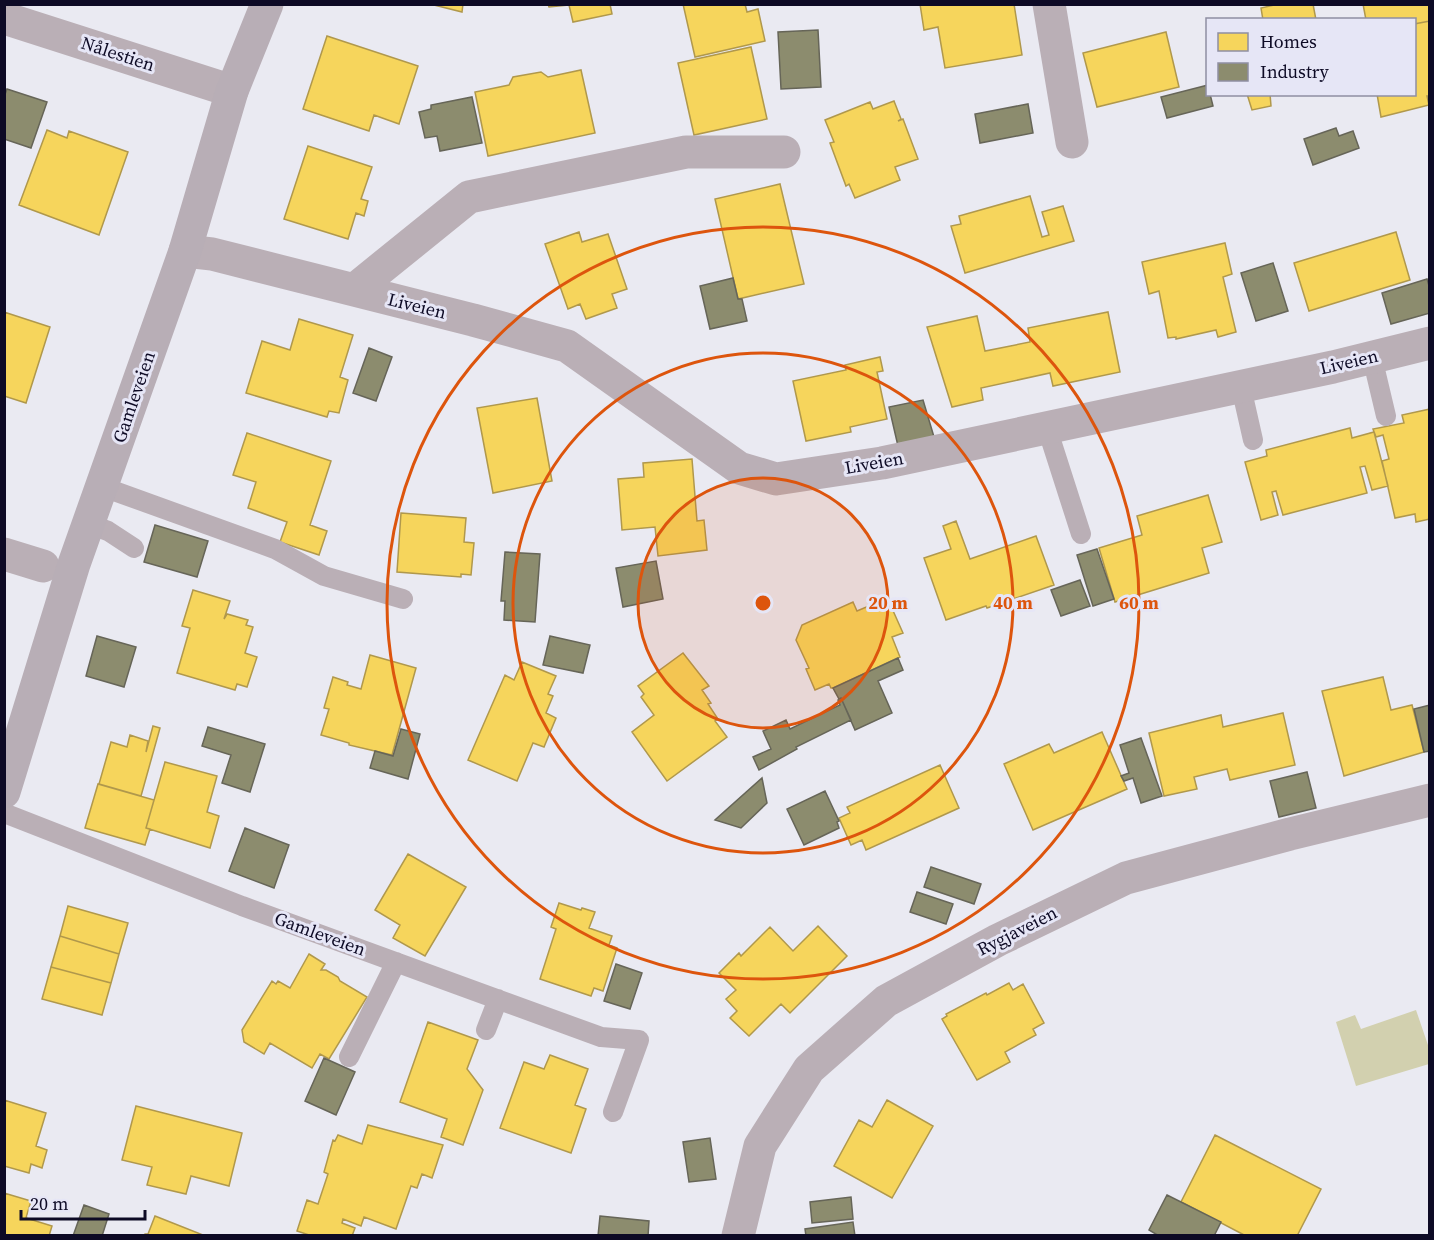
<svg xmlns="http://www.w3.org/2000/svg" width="1434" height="1240" viewBox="0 0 1434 1240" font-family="'Source Serif 4',serif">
  <rect width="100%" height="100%" fill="#eaeaf2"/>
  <path fill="#d2d0af" d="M1416,1010L1429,1048V1064L1356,1086L1336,1022L1355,1015L1361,1029Z"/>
  <path fill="#f6d55c" stroke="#b0984c" stroke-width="1.5" d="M430,4H463L462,12Z
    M548,4H610L612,14L573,22L569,5L549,7Z
    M683,4H745L747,12L758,9L765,41L695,57Z
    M920,4H1014L1022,55L945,68L938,27L924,30Z
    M1278,4H1313L1316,20H1263L1261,8Z
    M1363,4H1429L1430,21L1414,24V20H1366Z
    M1430,21V96H1427L1429,105L1381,117L1377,94H1414V24Z
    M1166,32L1179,87L1097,107L1083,53Z
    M327,36L418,66L399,124L374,115L369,131L303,109Z
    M751,47L767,119L694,135L678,63Z
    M581,70L595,133L488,156L475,92L509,85L513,77L541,72L548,77Z
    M1247,94H1270L1271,106L1252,110Z
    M894,101L901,119L898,121L903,119L918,159L895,167L900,180L855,198L849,184L846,186L830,143L834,142L825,120L870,102L873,109Z
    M47,130L67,138L69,131L128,152L99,235L19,205Z
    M308,146L372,167L361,199L368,201L364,216L356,213L348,239L284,219Z
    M780,184L804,284L738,299L715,199Z
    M1030,196L1042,237L1049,235L1042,212L1063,206L1074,241L965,273L951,226L961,224L959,216Z
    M579,232L582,242L608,234L627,289L612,294L617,308L586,319L580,304L568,309L545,244Z
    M1396,232L1410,280L1309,311L1294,263Z
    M1225,243L1232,274L1223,277L1236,332L1218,337L1216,330L1176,339V337L1168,338L1159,291L1149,294L1142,262Z
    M4,312L50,327L26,403L4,396Z
    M1108,312L1120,372L1053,386L1050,373L981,388L983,400L952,407L927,327L977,316L985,351L1030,342L1028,328Z
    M299,319L353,335L340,377L348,380L339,413L329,411L327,417L246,393L262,341L290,350Z
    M880,357L883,371L877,372L887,419L850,427L851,432L806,441L793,381L846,370L845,365Z
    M537,398L552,481L493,493L477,408Z
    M1430,409V519L1416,522L1415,514L1395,518L1382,461L1389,459L1383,435L1376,437L1373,429L1404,423L1402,415Z
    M1350,428L1352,438L1374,432L1388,486L1372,490L1365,466L1360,467L1367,493L1283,515L1276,491L1272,492L1278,515L1261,520L1245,462L1267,456L1266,450Z
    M247,433L331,461L310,525L327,531L319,555L280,542L287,522L248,508L256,482L233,475Z
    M692,459L697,521L704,520L707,550L658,556L655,527L622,530L618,479L644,477L643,463Z
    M1208,495L1222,542L1202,548L1209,573L1115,602L1099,548L1142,535L1137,516Z
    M401,513L466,518L464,542L474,543L471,575L461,574V577L397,572Z
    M956,521L970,559L1036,536L1054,585L987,608L986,606L946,620L924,558L951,549L943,526Z
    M193,590L230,601L224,619L227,614L248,620L246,625L253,627L245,653L257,657L247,687L237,684L235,690L177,673L190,628L182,626Z
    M853,602L857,611L876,603L879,608L890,604L903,633L892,637L900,657L833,688H831L829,684L815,690L806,669L809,668L796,640L802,625Z
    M683,653L709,686L702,690L711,703L708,704L718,719L715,721L727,737L667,781L632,732L654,715L641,697L644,694L638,686Z
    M370,655L416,668L392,755L349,745V743L321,735L329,709L324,708L333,677L348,682L347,685L361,689Z
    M522,662L556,676L548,694L553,696L546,713L556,718L544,747L533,743L517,781L468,760L505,675L514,680Z
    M1383,677L1391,710L1412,705L1424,752L1344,776L1322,691Z
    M1283,713L1295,765L1230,780L1227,769L1194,777L1197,789L1164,796L1149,733L1221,715L1223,727Z
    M153,726L160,728L141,796L99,784L111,742L127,747L130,735L148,741L146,752Z
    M1102,732L1127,789L1033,830L1004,764L1049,744L1054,753Z
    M165,762L217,776L207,812L219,816L210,848L146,828Z
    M940,765L959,808L866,850L862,840L851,845L839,818L850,813L847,807Z
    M98,784L154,800L146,828L150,829L145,845L85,828Z
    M408,854L466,887L425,956L393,938L400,925L375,910Z
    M559,903L581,910L582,908L595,912L589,928L612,936L609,945L617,948L603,991L594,988L591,996L540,979L556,929L551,927Z
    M68,906L128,923L119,954L60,936Z
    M818,926L847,956L790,1013L781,1004L749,1036L730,1018L737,1011L726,999L736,990L719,973L739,953L741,956L770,927L793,951Z
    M60,936L119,954L111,983L51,967Z
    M309,954L325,964L321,970H326L338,977L340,981L367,997L329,1059L320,1054L312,1068L270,1043L264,1054L244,1042L242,1030L272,981L276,984L278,981L290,988Z
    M51,967L111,983L102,1015L42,999Z
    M1009,983L1013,990L1023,984L1044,1023L1033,1029L1036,1035L1005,1052L1010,1062L977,1080L942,1019L947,1016L946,1014L986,993L987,995Z
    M428,1022L478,1040L467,1069L483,1090L463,1145L441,1137L447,1119L400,1102Z
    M550,1055L588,1069L575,1105L586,1109L571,1153L500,1128L524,1062L544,1069Z
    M4,1100L46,1113L36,1146L47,1150L42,1168L31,1164L29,1173L4,1166Z
    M887,1100L933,1126L892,1198L834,1166L859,1120L872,1127Z
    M136,1106L242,1133L229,1186L191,1176L186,1194L147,1185L152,1167L122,1160Z
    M368,1125L443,1145L432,1178L422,1174L417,1188L411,1186L396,1229L364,1217L361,1226L343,1219L342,1223L355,1228L352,1236H312L297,1231L307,1200L318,1204L328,1174L324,1172L333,1140L335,1141L338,1135L362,1144Z
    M1215,1135L1321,1189L1297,1236H1246L1181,1202Z
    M4,1193L31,1201L26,1218L52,1226L49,1236H4Z
    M155,1216L203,1235V1236H144L145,1234H148Z"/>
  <path fill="#8c8c6e" stroke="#666558" stroke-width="1.5" d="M818,30L821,87L781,89L778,32Z
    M1208,85V94H1210L1213,106L1167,118L1161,97Z
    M7,89L47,102L31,148L4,139V97Z
    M472,97L482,143L440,151L437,136L425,138L419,112L431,109V105Z
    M1028,104L1033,133L980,143L975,114Z
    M1336,128L1339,136L1353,131L1359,148L1313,165L1304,139Z
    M1273,263L1288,311L1256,321L1241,273Z
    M733,278L738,299H742L747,321L710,329L700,286Z
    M1427,279L1430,289V313L1391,324L1382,293Z
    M369,348L392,357L376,401L353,393Z
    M923,400L934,437L898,446L889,407Z
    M155,525L208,541L197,577L144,562Z
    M1097,549L1114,599L1093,606L1077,555Z
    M505,552L540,554L535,622L504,620L505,601H501Z
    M656,561L663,599L623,607L616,568Z
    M1080,580L1090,606L1061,616L1051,590Z
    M97,636L136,647L124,687L86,676Z
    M550,636L590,645L583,673L543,665Z
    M898,658L903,670L878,681L892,713L855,730L841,698L839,699L833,688Z
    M841,698L851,720L796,747L797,749L759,770L753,757L771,749L763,731L786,720L790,729L840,705L838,700Z
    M1430,705V751L1424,752L1414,709Z
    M208,727L265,744L250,792L222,783L231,755L202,746Z
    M401,729L420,734L408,779L370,768L375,751L393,756Z
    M1141,738L1162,796L1141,803L1133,778L1124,781L1121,776L1129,773L1120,745Z
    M1307,772L1316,808L1279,817L1270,781Z
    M762,778L767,803L741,828L715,820Z
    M825,791L839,821L837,822L839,828L804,845L787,809Z
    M245,828L289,845L274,888L229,871Z
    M931,867L981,884L974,904L924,887Z
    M917,892L953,904L946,924L910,912Z
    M616,964L642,973L630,1009L604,1001Z
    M324,1058L355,1072L336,1115L305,1101Z
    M710,1138L716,1179L689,1182L683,1142Z
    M1167,1195L1221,1222L1214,1236H1159L1149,1230Z
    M851,1197L853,1219L812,1223L810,1202Z
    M84,1205L109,1214L102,1236H73Z
    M600,1216L649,1221L648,1236H598Z
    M853,1222L855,1236H806L805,1229Z"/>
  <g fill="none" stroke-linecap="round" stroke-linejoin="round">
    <path stroke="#baafb6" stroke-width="20" d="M1372,357L1386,416
      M1241,387L1253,440
      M1047,428L1081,534
      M103,487L275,549L324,576L403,599
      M89,524L108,531L134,548
      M4,813L242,906L601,1037L639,1040L613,1112
      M486,1030L498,999
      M349,1057L396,962"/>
    <path stroke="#baafb6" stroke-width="33" d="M1049,4L1072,142
      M4,18L232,91
      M185,251L212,254L473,320L567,346L739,468L776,479L882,463L1333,367L1430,343
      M354,290L469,197L686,152H784
      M4,554L43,566
      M738,1236L760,1146L809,1069L886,1001L998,940L1126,878L1290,834L1430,800"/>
    <path stroke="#b8aeb6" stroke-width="33" d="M4,792L74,564L185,251L232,91L267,4"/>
  </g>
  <circle cx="763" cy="603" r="125" fill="#dd550d" fill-opacity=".12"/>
  <g fill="none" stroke="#dd550d" stroke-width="3">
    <circle cx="763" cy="603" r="125"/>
    <circle cx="763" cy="603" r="250"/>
    <circle cx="763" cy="603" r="376"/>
  </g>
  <g text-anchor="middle" stroke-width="6" stroke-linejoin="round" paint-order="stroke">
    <g font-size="18" fill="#0d0a25" stroke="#e6e6f6">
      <text transform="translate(118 54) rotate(18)" y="6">Nålestien</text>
      <text transform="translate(417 306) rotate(14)" y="6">Liveien</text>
      <text transform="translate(1349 362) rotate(-13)" y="6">Liveien</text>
      <text transform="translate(134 397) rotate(-71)" y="6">Gamleveien</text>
      <text transform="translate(874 463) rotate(-10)" y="6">Liveien</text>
      <text transform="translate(1017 931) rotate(-27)" y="6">Rygjaveien</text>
      <text transform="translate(320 934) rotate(20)" y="6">Gamleveien</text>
    </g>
  </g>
  <circle cx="763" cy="603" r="9" fill="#dd550d" stroke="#e6e6f6" stroke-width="3"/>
  <g font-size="18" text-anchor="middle" font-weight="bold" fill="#dd550d" stroke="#e6e6f6" stroke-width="6" stroke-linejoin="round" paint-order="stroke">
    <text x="888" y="609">20 m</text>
    <text x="1013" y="609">40 m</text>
    <text x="1139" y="609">60 m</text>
  </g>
  <rect width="1434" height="1240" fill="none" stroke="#0d0a25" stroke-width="12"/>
  <rect x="1206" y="18" width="210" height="78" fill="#e6e6f6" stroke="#8f8ea2" stroke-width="1.5"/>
  <rect x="1218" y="33" width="30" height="18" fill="#f6d55c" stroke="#8f8ea2" stroke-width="1.5"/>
  <text x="1260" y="48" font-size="18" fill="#0d0a25">Homes</text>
  <rect x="1218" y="63" width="30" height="18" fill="#8c8c6e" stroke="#8f8ea2" stroke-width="1.5"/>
  <text x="1260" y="78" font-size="18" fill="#0d0a25">Industry</text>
  <path d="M21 1210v9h124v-9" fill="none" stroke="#0d0a25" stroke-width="3"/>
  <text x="30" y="1210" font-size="18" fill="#0d0a25" stroke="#e6e6f6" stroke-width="4.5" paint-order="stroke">20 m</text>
</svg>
